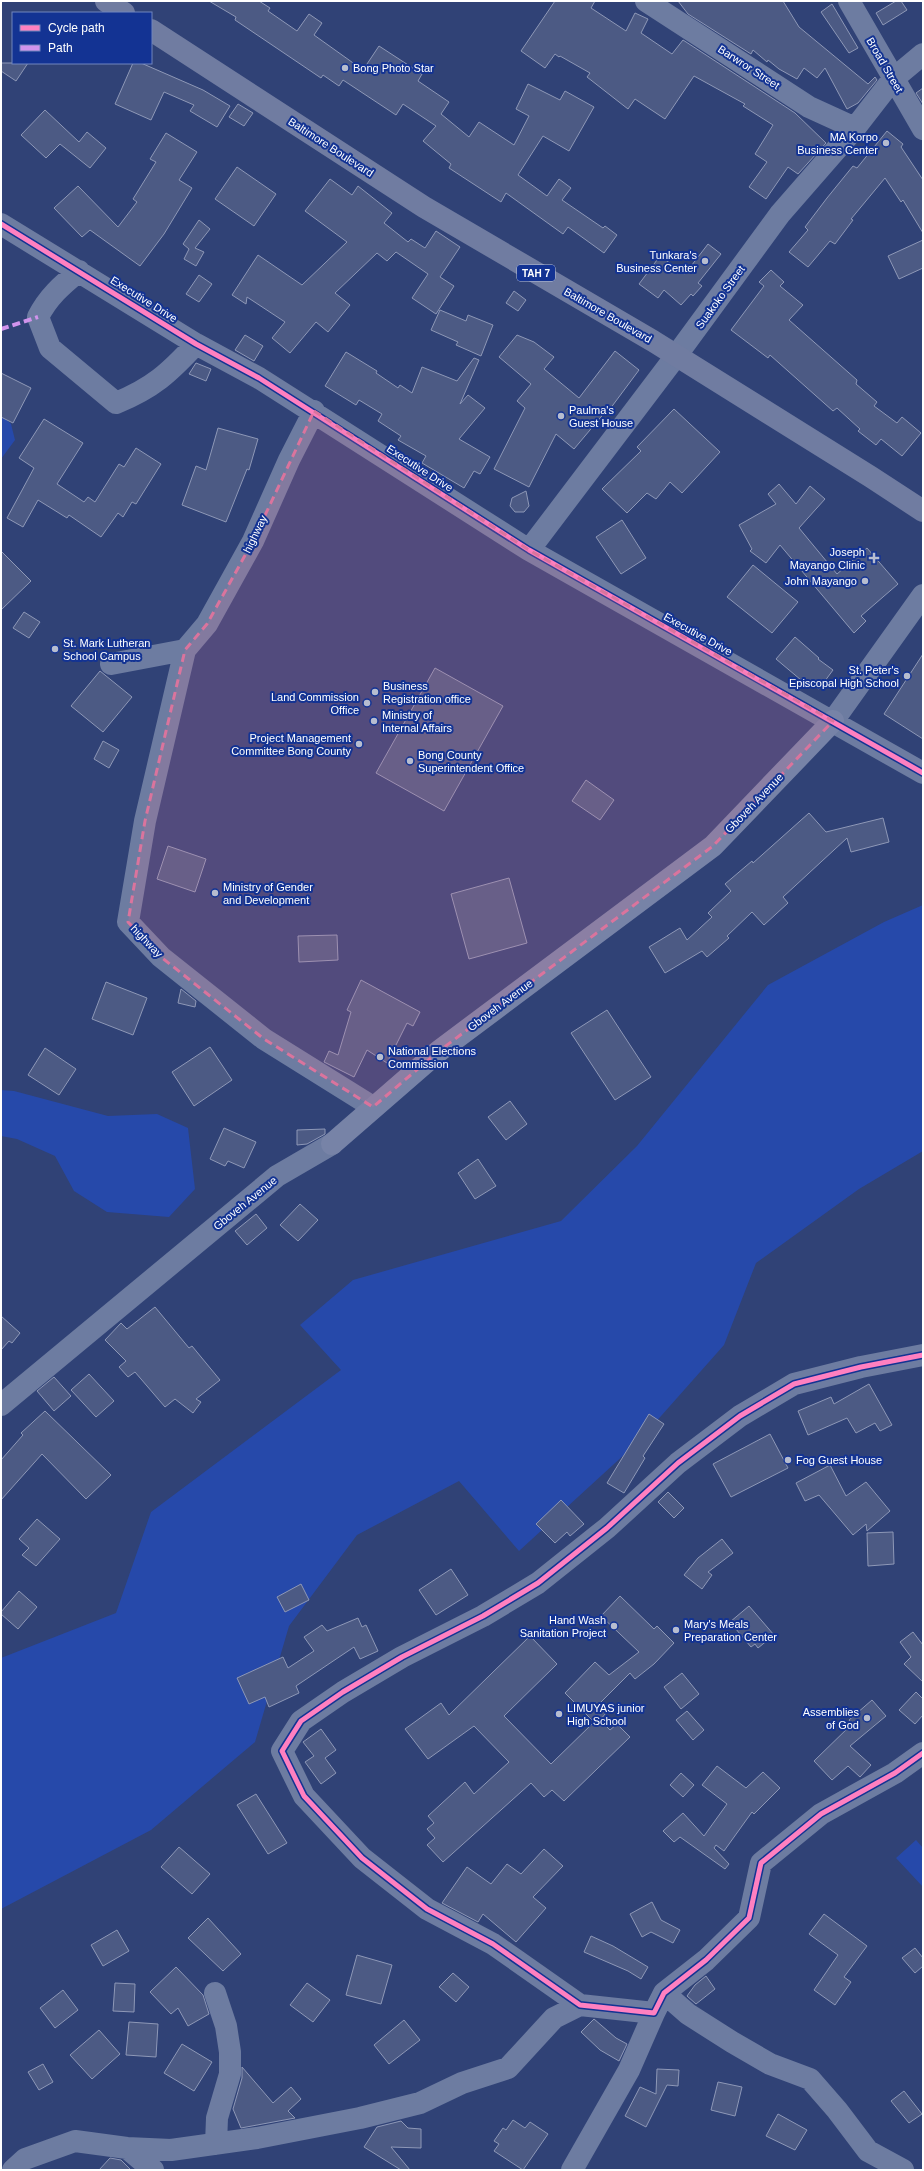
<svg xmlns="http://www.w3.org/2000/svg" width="924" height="2171" viewBox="0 0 924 2171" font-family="Arial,sans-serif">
  <rect width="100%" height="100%" fill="#304276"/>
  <path fill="#2649aa" d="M1,414L11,424L15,440L1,459Z
    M923,905V1151L859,1189L756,1263L724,1345L638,1442L519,1551L459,1481L357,1535L289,1626L255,1742L151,1830L1,1909V1658L116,1613L151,1512L341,1370L300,1325L353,1280L561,1221L637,1146L768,985L884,922Z
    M1,1090L14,1091L108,1116L157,1114L188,1128L195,1189L169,1217L107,1212L74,1191L55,1156L17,1139L1,1136Z
    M916,1840L923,1848V1887L896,1858Z"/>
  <path fill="#4c5a84" stroke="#8e98b7" d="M209,1H259L270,8L268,11L297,31L309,14L322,23L314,35L363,70L379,46L422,74L418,81L449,102L441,114L469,137L479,122L514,145L529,116L516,109L528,84L560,100L565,91L594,107L569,151L543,136L518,175L547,196L559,179L571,188L562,200L603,228L605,226L617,235L604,253L568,227L563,234L506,193L501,202L449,168L451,164L423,141L436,126L403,104L396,115L343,80L339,86L323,75L321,78L235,20L236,17Z
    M555,1H595L591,8L626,31L635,13L648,19L641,33L672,54L683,40L795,113L826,143L798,174L788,167L766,199L749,187L767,162L755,154L773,125L743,106L745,104L694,76L665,119L635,99L628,109L587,77L590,73L560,56L559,57L555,54L545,68L521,51Z
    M678,1H783L799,27L868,84L875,77L877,80L858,103L847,109L825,68L817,78L804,68L797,79L779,69L768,60L767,62L753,50L751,54L688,14Z
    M896,1H901L907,10L883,25L876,13Z
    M832,4L858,48L849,53L821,12Z
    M1,63H28L16,81L1,71Z
    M133,63H141L203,90L230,106L217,127L190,111L194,105L164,92L151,120L115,104Z
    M923,88V104L916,93Z
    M238,104L253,113L244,126L229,117Z
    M45,110L79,142L87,132L106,148L90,168L60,144L46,158L21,135Z
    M887,131L903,144L901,147L923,180V233L903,200L901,202L885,178L851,219L853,220L835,244L830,241L808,267L789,252L808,230L805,227L827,198L853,166L857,168Z
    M166,133L197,152L179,180L192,188L164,234L140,266L90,230L82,237L54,208L78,186L118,227L137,202L133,199L156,162L150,159Z
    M237,167L276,194L254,226L215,199Z
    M330,179L352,195L358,186L392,213L384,223L408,242L411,239L425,248L436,231L460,247L440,277L454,286L436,314L412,298L428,274L396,252L387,261L377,253L335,293L350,305L328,332L316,322L290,353L272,338L285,322L247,297L246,304L232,295L258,255L302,285L347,242L305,211Z
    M199,220L210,229L195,248L204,252L196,266L184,259L189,249L183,244Z
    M923,240V268L899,279L888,256Z
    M708,244L721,254L698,283L702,286L693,296L691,294L681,305L664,290L658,298L639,284L660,256L685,274Z
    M771,270L784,282L780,286L803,305L789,320L857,380L856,384L877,402L874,406L897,423L902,417L921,433L902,456L881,439L876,445L858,431L860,429L837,408L833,411L770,355L768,358L731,330L764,286L759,282Z
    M199,275L212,284L199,302L186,294Z
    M514,291L526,300L518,311L506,303Z
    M440,310L466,321L468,315L493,325L481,356L456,345L458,342L431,330Z
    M245,335L263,346L254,361L235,350Z
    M517,335L534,342L554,357L544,369L579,398L615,351L639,370L607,413L606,411L574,449L556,434L529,487L494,469L525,408L517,401L531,384L499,357Z
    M346,352L377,371L376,373L398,388L400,385L412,393L422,367L457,381L474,358L479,360L460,404L468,395L485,408L459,439L490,457L480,474L474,471L464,488L422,463L426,456L398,440L401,436L378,421L382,414L359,400L356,405L325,386Z
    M196,363L211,369L206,381L189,374Z
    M1,373L31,388L13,423L1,417Z
    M674,409L720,452L682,493L670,482L656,499L647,493L627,513L602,489L641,451L637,447Z
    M44,419L83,443L57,484L84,502L88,497L95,502L119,464L124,467L136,448L161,464L136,504L132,502L123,517L118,513L101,537L69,515L67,518L38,500L23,527L7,518L34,468L19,458Z
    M218,428L258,439L249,470L247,469L226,522L182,505L196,466L206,470Z
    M779,484L796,504L810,486L825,499L799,528L837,574L867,548L898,584L861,616L866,621L854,633L780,545L766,563L750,551L752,549L739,525L776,504L768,494Z
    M526,491L529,506L524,512H515L510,506L512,498Z
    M622,520L646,558L621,574L596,537Z
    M1,551L31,581L1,610Z
    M753,565L798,602L772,633L727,597Z
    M24,612L40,622L29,638L13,628Z
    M795,637L819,658L818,659L833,670L819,689L802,678L801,680L776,659Z
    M923,654V739L884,714Z
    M435,668L503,706L444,811L376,773Z
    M100,671L132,697L103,732L71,706Z
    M103,741L119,750L109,768L94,759Z
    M586,780L614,800L600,820L572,801Z
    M809,813L826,832L883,818L889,842L851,852L847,838L783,897L788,903L764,925L752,912L727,936L729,938L707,957L702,951L665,973L649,947L680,928L687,940L712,917L708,913L731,891L725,884L752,861L753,863Z
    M168,846L206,859L195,892L157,879Z
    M509,878L527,943L469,959L451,894Z
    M337,935L338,960L299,962L298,936Z
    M361,980L420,1012L413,1026L407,1023L387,1063L367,1050L354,1077L324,1062L329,1051L338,1055L351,1012L347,1010Z
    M106,982L147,998L133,1035L92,1019Z
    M181,989L196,1001L195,1007L178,1003Z
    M607,1010L651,1077L615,1100L571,1033Z
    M210,1047L232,1080L194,1106L172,1072Z
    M45,1048L76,1069L59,1095L28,1075Z
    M510,1101L527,1124L506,1140L488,1117Z
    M224,1128L256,1142L244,1168L228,1161L225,1166L210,1159Z
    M325,1129V1134L307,1144L297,1145V1130Z
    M478,1159L496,1186L475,1199L458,1173Z
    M300,1204L318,1220L298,1241L280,1225Z
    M256,1214L267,1228L247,1245L235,1231Z
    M155,1307L189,1348L192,1346L220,1380L196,1399L201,1402L193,1413L175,1399L165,1407L135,1372L128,1377L119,1367L126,1361L105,1340L121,1323L127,1329Z
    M1,1316L20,1333L12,1343L9,1341L1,1350Z
    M89,1374L114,1401L96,1417L71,1390Z
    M54,1377L71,1396L54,1411L37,1391Z
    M869,1384L892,1425L880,1431L875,1423L856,1433L847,1418L808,1435L798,1411L831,1397L834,1404Z
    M45,1411L111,1475L86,1499L42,1454L1,1500V1460L23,1435L21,1433Z
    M649,1414L664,1424L643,1456L645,1458L624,1493L607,1483Z
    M770,1434L788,1468L731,1497L713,1464Z
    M830,1465L846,1496L866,1482L890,1511L867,1531L866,1524L853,1535L819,1495L805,1501L796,1483Z
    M668,1492L684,1508L674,1518L658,1502Z
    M561,1500L584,1524L570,1536L567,1532L555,1543L536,1524Z
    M37,1519L60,1539L36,1566L22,1555L29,1548L19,1539Z
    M893,1532L894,1564L868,1566L867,1533Z
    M722,1539L733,1553L708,1572L712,1575L702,1589L684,1575L698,1558Z
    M451,1569L468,1595L436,1615L419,1590Z
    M301,1584L309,1600L285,1612L277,1597Z
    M19,1591L37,1607L18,1629L1,1614V1612Z
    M620,1596L654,1629L657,1626L674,1643L654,1664L635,1679L630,1673L598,1705L606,1713L600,1720L610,1730L617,1724L630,1737L564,1801L552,1790L544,1797L531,1783L443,1862L427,1845L435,1838L427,1829L434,1823L428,1816L465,1782L474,1794L509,1762L474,1726L428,1759L405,1729L441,1703L449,1715L530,1636L557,1664L504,1716L551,1764L594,1722L565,1693L595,1662L609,1675L639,1652L601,1616Z
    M749,1606L774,1635L758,1648L755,1644L751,1647L730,1622Z
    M358,1618L362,1627L366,1625L378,1651L360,1659L354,1647L296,1686L299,1693L269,1707L265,1697L249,1704L237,1678L283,1657L288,1668L314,1651L304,1637L322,1625L327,1631Z
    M913,1632L923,1645V1682L904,1664L911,1657L900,1642Z
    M682,1673L699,1694L681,1709L664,1687Z
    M916,1692L923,1699V1715L915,1724L899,1710Z
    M872,1700L886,1716L850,1746L871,1765L860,1777L848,1766L832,1780L814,1761L852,1724L849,1720Z
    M687,1711L704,1730L693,1740L676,1720Z
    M321,1729L336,1750L325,1758L336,1773L321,1784L305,1762L314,1756L303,1742Z
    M717,1766L746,1788L763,1772L780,1788L754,1814L752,1812L724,1851L716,1845L714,1848L729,1864L725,1869L680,1837L674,1842L663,1831L683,1813L704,1836L727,1804L702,1785Z
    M681,1773L694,1785L683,1797L670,1785Z
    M256,1794L287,1843L268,1854L237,1805Z
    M179,1847L210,1874L192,1894L161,1867Z
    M544,1849L563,1866L533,1897L546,1908L516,1942L483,1914L478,1922L442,1903L467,1867L491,1884L507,1864L521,1874Z
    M652,1902L661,1920L680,1930L673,1943L651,1932L642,1937L630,1914Z
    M824,1914L867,1946L844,1977L851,1982L835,2005L814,1990L838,1955L809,1934Z
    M208,1918L241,1954L223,1971L188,1938Z
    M117,1930L129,1951L103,1966L91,1945Z
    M591,1936L613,1946L648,1967L641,1979L628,1971L584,1952Z
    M915,1948L923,1958V1966L915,1973L902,1958Z
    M357,1955L392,1965L381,2004L346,1995Z
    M176,1967L203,1995L209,2014L188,2026L178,2008L171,2014L150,1992Z
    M453,1973L469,1987L456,2002L439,1987Z
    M706,1976L715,1989L696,2004L687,1996L695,1985Z
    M115,1983L135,1984L134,2012L113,2011Z
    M307,1983L330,2000L313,2022L290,2005Z
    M63,1990L78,2010L55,2028L40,2008Z
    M594,2019L616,2038L627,2044L619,2061L600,2050L581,2032Z
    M404,2020L420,2040L389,2064L374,2045Z
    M129,2022L158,2024L156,2057L126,2055Z
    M99,2030L120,2054L92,2079L70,2055Z
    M182,2044L212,2062L194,2091L164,2073Z
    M43,2064L53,2082L39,2090L28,2072Z
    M242,2067L273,2103L291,2087L301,2099L288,2111L295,2118L241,2128L233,2109L242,2078Z
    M657,2069L679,2070L678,2086L667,2085L646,2127L625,2116L640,2087L656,2094Z
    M718,2082L742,2087L735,2116L711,2110Z
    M904,2091L922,2114L909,2123L891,2101Z
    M778,2114L807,2130L795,2150L766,2136Z
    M513,2120L525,2128L530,2122L548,2134L523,2170L494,2151L499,2144L494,2141L503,2128L506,2130Z
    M401,2121L408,2128L421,2129V2148L391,2147L410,2170H401L364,2147L377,2127Z
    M110,2158L121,2160L131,2170H99Z"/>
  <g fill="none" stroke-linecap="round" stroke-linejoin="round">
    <path stroke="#6d7ca1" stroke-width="22" d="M646,1L809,107L855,128
      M849,1L923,129
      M1,224L196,344L259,378L529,550L923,773
      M79,271C62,285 48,297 38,317L50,348L116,403C153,388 169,373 196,344
      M529,550L676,356L780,214L855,128L893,79L923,54
      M185,650L145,821L128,922L161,957L264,1039L373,1107
      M111,664L185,650L207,624L253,541L289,460L314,411
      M833,721L923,595
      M923,1355L861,1367L794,1384L740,1416L678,1463L607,1528L538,1583L483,1616L402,1657L343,1692L301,1721L282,1751L304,1796L362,1858L427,1909L493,1944L580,2005L654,2013L664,1993L706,1960L749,1918L761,1863L821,1814L895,1773L923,1753
      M1,1405L277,1176L332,1144
      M215,1993L226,2026L230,2052V2074L217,2118L216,2144
      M664,1993L688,2014L732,2042L770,2064L810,2079L837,2110L868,2151L903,2170
      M127,2148L153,2170
      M13,2170L25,2159L75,2141L127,2148L171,2150L257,2138L360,2118L420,2103L462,2083L508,2068L554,2018L580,2005
      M572,2170L629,2070L654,2013"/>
    <path stroke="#7783a7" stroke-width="22" d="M332,1144L439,1051L713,846L833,721"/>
    <path stroke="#707ca1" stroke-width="22" d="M106,1L124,13
      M151,30L424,207L653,341L871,477L923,511"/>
    <path stroke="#d193ec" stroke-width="4" stroke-dasharray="8 4" stroke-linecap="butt" d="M1,329L38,317"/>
    <defs>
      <path id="cycleway" d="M1,224L196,344L259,378L529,550L923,773
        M923,1355L861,1367L794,1384L740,1416L678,1463L607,1528L538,1583L483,1616L402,1657L343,1692L301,1721L282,1751L304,1796L362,1858L427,1909L493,1944L580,2005L654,2013L664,1993L706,1960L749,1918L761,1863L821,1814L895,1773L923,1753"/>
    </defs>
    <use href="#cycleway" stroke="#133393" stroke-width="8"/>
    <use href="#cycleway" stroke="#ff80c0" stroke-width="5"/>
  </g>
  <path fill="#da749d" fill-opacity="0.2" stroke="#da749d" stroke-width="3" stroke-dasharray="8 5" stroke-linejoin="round" d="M314,411L529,550L833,721L713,846L439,1051L373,1107L264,1039L161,957L128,922L145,821L185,650L207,624L253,541Z"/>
  <g fill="#b7bdcf" stroke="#133393" stroke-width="1.5">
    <circle cx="345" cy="68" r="4"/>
    <circle cx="886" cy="143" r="4"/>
    <circle cx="705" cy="261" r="4"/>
    <circle cx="561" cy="416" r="4"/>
    <path d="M872 552h4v4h4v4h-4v4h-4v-4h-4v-4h4z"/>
    <circle cx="865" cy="581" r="4"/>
    <circle cx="55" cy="649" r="4"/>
    <circle cx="907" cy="676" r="4"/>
    <circle cx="375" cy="692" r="4"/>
    <circle cx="367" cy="703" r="4"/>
    <circle cx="374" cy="721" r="4"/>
    <circle cx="359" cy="744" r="4"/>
    <circle cx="410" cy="761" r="4"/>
    <circle cx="215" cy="893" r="4"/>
    <circle cx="380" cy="1057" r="4"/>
    <circle cx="788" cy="1460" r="4"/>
    <circle cx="614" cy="1626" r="4"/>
    <circle cx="676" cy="1630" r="4"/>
    <circle cx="559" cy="1714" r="4"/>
    <circle cx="867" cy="1718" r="4"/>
  </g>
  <g text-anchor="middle" stroke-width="4" stroke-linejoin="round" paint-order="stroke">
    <rect fill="#133393" stroke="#b8c2df" stroke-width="1" x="517" y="265" width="38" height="16" rx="3"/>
    <g font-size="10" font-weight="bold" fill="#fff">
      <text x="536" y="277">TAH 7</text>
    </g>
    <g font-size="11" fill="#fff" stroke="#133393">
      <text transform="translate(885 65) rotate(60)" y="4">Broad Street</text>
      <text transform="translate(749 67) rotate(33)" y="4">Barwror Street</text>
      <text transform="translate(331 147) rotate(33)" y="4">Baltimore Boulevard</text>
      <text transform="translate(720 297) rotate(-54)" y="4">Suakoko Street</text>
      <text transform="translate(144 299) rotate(32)" y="4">Executive Drive</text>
      <text transform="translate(608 315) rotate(30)" y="4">Baltimore Boulevard</text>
      <text transform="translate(420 468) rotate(33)" y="4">Executive Drive</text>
      <text transform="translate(255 534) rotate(-64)" y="4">highway</text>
      <text transform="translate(698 634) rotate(29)" y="4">Executive Drive</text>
      <text transform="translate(754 803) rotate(-46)" y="4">Gboveh Avenue</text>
      <text transform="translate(147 941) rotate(46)" y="4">highway</text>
      <text transform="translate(500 1005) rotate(-37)" y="4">Gboveh Avenue</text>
      <text transform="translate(245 1203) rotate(-39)" y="4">Gboveh Avenue</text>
    </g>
    <g font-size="11" fill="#fff" stroke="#133393" text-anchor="start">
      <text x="353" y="72">Bong Photo Star</text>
      <text x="878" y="141" text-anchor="end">MA Korpo<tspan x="878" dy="13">Business Center</tspan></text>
      <text x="697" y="259" text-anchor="end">Tunkara's<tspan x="697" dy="13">Business Center</tspan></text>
      <text x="569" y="414">Paulma's<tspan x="569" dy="13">Guest House</tspan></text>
      <text x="865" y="556" text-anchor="end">Joseph<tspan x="865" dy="13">Mayango Clinic</tspan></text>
      <text x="857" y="585" text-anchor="end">John Mayango</text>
      <text x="63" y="647">St. Mark Lutheran<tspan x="63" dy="13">School Campus</tspan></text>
      <text x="899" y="674" text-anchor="end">St. Peter's<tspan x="899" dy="13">Episcopal High School</tspan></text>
      <text x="383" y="690">Business<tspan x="383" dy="13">Registration office</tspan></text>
      <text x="359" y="701" text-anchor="end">Land Commission<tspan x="359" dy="13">Office</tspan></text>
      <text x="382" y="719">Ministry of<tspan x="382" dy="13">Internal Affairs</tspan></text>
      <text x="351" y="742" text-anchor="end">Project Management<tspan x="351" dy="13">Committee Bong County</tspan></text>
      <text x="418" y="759">Bong County<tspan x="418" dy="13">Superintendent Office</tspan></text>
      <text x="223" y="891">Ministry of Gender<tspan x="223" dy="13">and Development</tspan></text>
      <text x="388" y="1055">National Elections<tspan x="388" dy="13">Commission</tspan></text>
      <text x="796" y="1464">Fog Guest House</text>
      <text x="606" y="1624" text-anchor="end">Hand Wash<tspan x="606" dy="13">Sanitation Project</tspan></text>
      <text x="684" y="1628">Mary's Meals<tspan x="684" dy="13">Preparation Center</tspan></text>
      <text x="567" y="1712">LIMUYAS junior<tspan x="567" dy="13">High School</tspan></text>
      <text x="859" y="1716" text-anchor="end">Assemblies<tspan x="859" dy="13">of God</tspan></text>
    </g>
  </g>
  <rect width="924" height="2171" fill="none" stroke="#ffffff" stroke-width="4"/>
  <rect x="12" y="12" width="140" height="52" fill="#133393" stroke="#7185be"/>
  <rect x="20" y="25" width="20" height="6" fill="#ff80c0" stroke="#7185be"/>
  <text x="48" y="32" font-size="12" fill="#ffffff">Cycle path</text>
  <rect x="20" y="45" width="20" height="6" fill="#d193ec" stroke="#7185be"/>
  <text x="48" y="52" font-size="12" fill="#ffffff">Path</text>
</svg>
